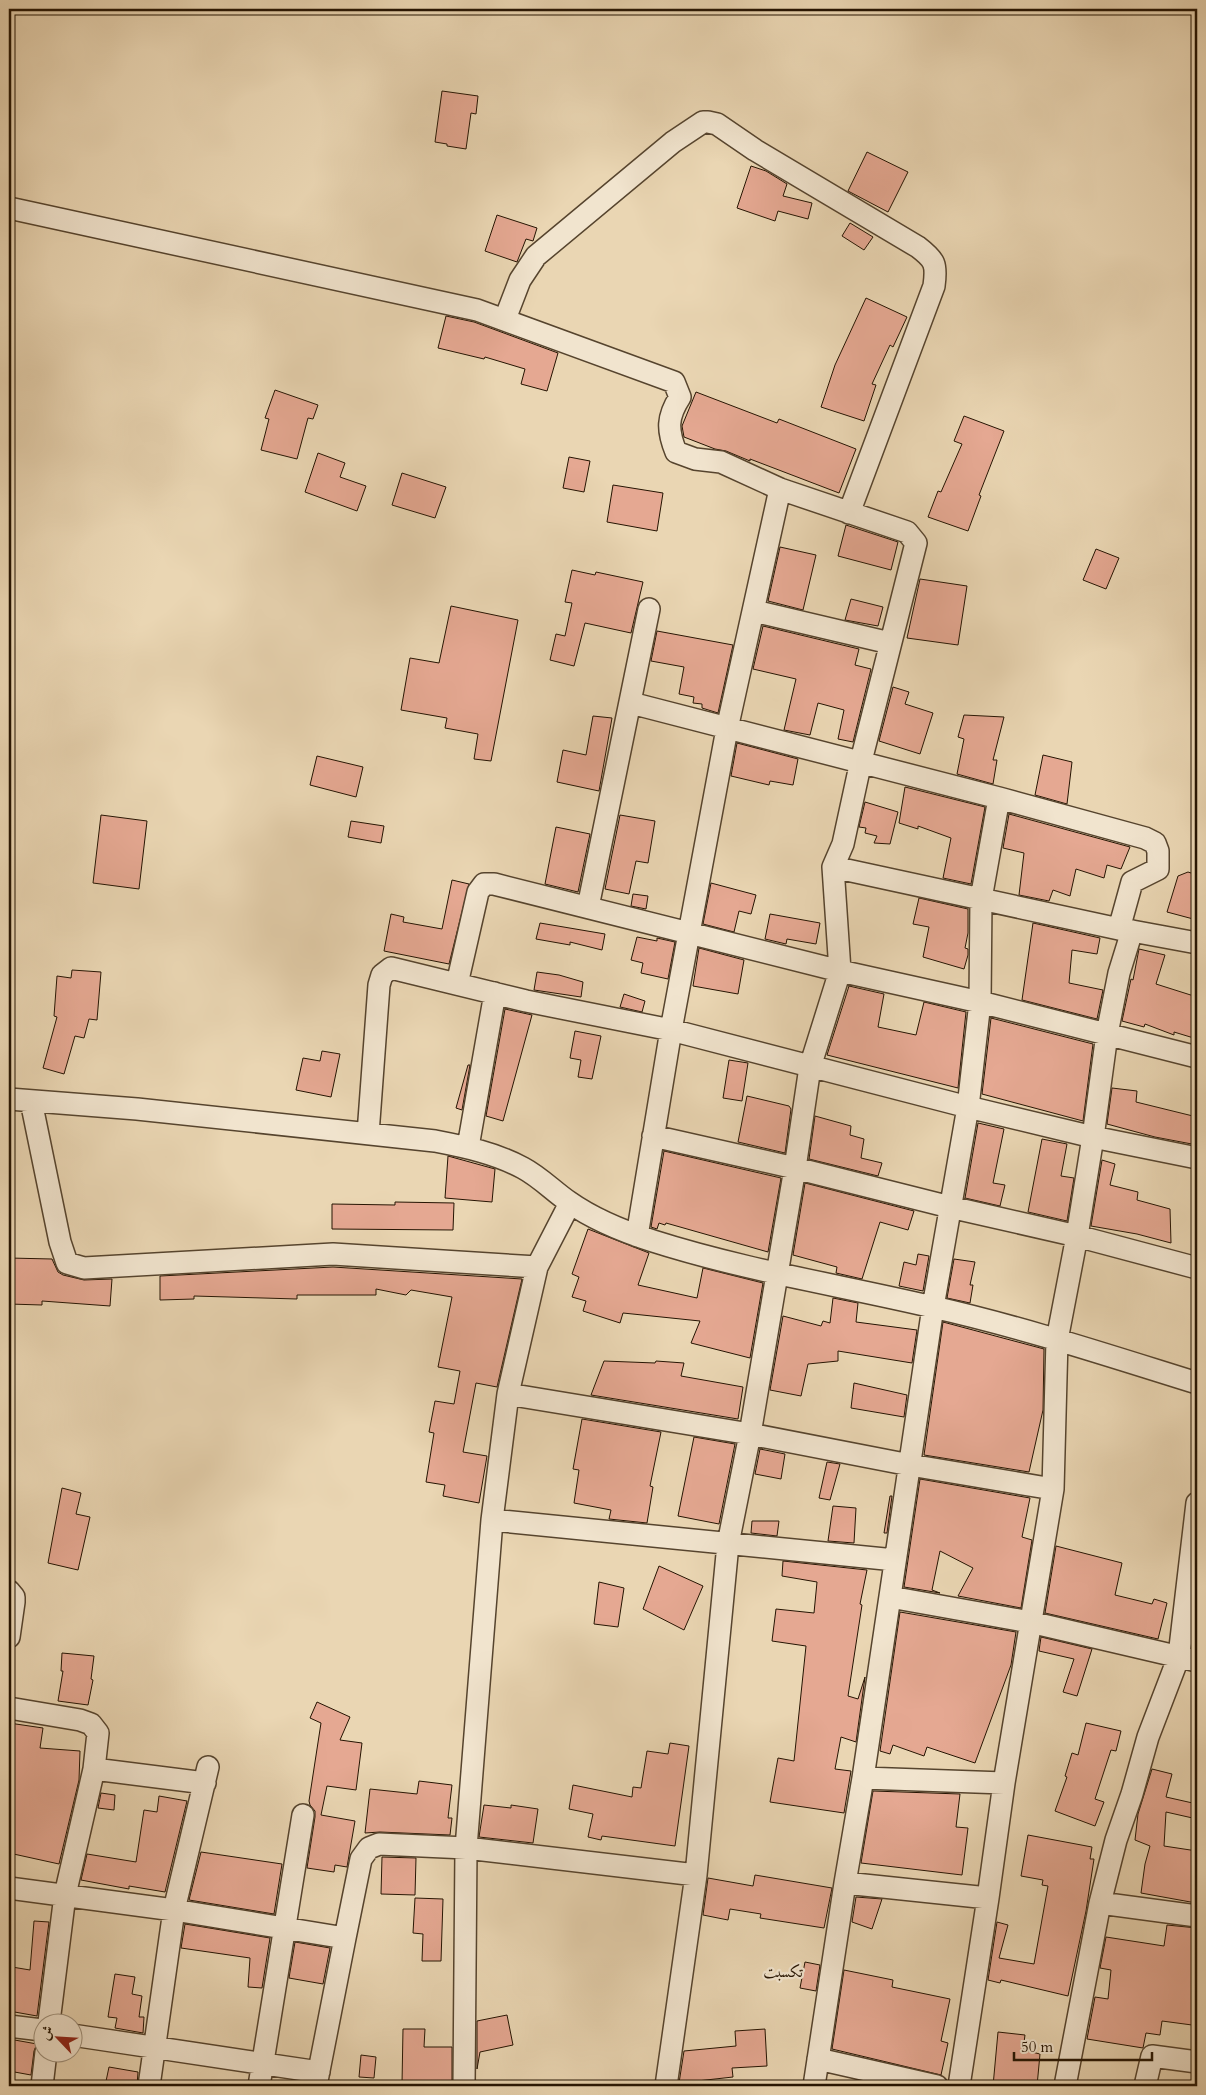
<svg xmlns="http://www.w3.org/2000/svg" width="1206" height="2095" viewBox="0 0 1206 2095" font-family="Cardo,Amiri,serif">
  <rect width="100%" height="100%" fill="#ead6b3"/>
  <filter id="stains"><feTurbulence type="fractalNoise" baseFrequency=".004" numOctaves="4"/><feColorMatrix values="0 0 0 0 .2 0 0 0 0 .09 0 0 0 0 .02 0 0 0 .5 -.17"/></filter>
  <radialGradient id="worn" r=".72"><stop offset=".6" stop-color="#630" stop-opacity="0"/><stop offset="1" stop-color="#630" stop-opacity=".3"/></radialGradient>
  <path fill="#e5a892" stroke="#251402" d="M442,91L478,96L476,114L471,113L466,149L447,146V144L435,142Z
    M867,152L908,172L888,212L848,191Z
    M751,166L766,171L787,184L783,196L812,203L808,219L778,211L775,221L737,208Z
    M497,215L537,228L533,241L526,239L517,262L485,251Z
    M850,223L873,237L864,250L842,236Z
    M866,298L907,317L893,347L890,345L872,384L876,385L864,421L821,407L835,365Z
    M446,316L474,322L558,353L547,391L521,384L525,369L485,357L484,359L438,348Z
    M275,390L318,405L313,419L308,418L297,459L261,450L269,419L265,418Z
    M696,392L777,423L779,419L856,449L839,493L750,459V461L726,451L715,449L684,437L682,426Z
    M964,416L1004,431L979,495L981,496L968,531L928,517L938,491L941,492L962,444L954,441Z
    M318,453L345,463L340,477L366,486L357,511L305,492Z
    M569,457L590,461L584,492L563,488Z
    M402,473L446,487L435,518L392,505Z
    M613,485L663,493L657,531L607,522Z
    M846,525L898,542L891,570L838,556Z
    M780,547L816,555L803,610L768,601Z
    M1096,549L1119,558L1106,589L1083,580Z
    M572,570L595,575L596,572L643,582L631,633L585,623L574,666L550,660L556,634L565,636L572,603L565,602Z
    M920,579L967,586L958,645L907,638Z
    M851,599L883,607L878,626L845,620Z
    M451,606L518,620L491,761L474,759L478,734L445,728L447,718L401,710L410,658L439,663Z
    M763,626L859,649L855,665L871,669L853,742L838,739L844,710L818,703L810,735L784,730L796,679L753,669Z
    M657,631L733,645L718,713L702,708V704L693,703L694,697L679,694L684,667L651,661Z
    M893,687L909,692L905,704L933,713L920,754L879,741Z
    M964,715L1004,717L993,760H997L993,784L957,774L964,739L958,737Z
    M593,716L612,718L599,791L557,782L563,750L586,755Z
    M737,743L798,759L793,785L770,781L769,785L731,776Z
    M1043,755L1072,762L1067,804L1035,795Z
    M317,756L363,767L356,797L310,785Z
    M905,787L985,807L971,884L943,878L951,838L918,826V829L899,823Z
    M865,802L898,812L890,844L874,843L877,836L865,833L866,828L859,827Z
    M1009,814L1130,847L1121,869L1107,865L1104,878L1076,869L1070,896L1053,890L1049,901L1019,895L1024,853L1003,848Z
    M101,815L147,821L139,889L93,883Z
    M620,815L655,821L648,863L636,861L629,894L605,889Z
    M351,821L384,826L381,843L348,837Z
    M556,827L590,834L578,892L545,884Z
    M1188,872L1197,875V920L1167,912L1178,876Z
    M452,880L469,884L449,964L384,951L391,914L404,917L403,922L442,929Z
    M711,883L756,895L751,914L739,911L734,932L703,924Z
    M633,894L648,896L646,909L631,906Z
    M919,898L968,909V933L965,948L968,949V955L964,969L923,957L929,927L913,924Z
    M770,914L820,923L816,944L787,939L786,944L765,939Z
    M540,923L605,934L602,950L570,942V945L536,939Z
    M1033,923L1100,938L1097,954L1072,950L1069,983L1103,990L1097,1019L1022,1000Z
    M637,937L657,941V938L675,942L668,979L641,973L643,963L631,960Z
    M699,948L744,960L738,994L693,986Z
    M1139,949L1165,955L1156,984L1197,997V1039L1174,1032V1035L1145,1024L1144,1027L1122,1021L1131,979L1133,980Z
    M72,970L101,972L97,1020L89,1019L84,1038L75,1036L64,1074L43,1068L57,1017L54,1016L57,976L71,978Z
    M537,972L559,975L583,982L581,997L534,990Z
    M849,986L884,994L878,1027L916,1035L924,1002L966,1012L958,1088L827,1055Z
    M624,994L645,1001L642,1012L620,1007Z
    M505,1009L532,1015L503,1121L486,1116Z
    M991,1018L1093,1044L1083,1121L982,1094Z
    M575,1031L601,1036L592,1079L578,1077L581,1060L570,1058Z
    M322,1051L340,1054L331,1097L296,1090L303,1058L320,1061Z
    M729,1060L748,1063L742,1101L723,1098Z
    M468,1065H470L462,1110L456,1108Z
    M1112,1088L1137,1091L1136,1102L1197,1117V1145L1155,1137L1107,1124Z
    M747,1096L789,1106L791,1109L785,1153L738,1142Z
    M815,1116L851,1126L850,1135L864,1139L861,1158L882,1163L878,1176L809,1159Z
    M978,1123L1004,1129L993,1183L1005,1185L1000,1206L965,1198Z
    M1042,1139L1067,1144L1061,1176L1074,1178L1067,1221L1028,1212Z
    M664,1151L781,1178L768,1252L666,1223L665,1225L659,1223L657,1229L651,1227Z
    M448,1156L495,1169L492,1202L445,1198Z
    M1102,1160L1115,1164L1110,1185L1138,1192L1137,1200L1170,1209L1171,1243L1137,1234L1091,1226Z
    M805,1183L914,1211L908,1230L880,1222L862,1279L836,1273L837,1267L793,1255Z
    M395,1202L454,1203L453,1230L332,1229V1204L395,1205Z
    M588,1229L649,1253L638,1285L697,1298L703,1268L763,1283L750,1358L691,1343L700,1321L623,1313L620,1323L583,1311L586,1301L572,1297L579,1277L572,1274Z
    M918,1254L929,1256L923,1291L899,1286L904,1262L916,1265Z
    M9,1258L52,1259L58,1272L63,1275L84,1280L112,1279L110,1306L42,1301V1305L9,1304Z
    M954,1259L975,1262L970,1285H973L970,1303L947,1298Z
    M333,1267L522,1279L497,1387L476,1383L463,1452L487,1456L479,1503L443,1496L445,1485L426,1482L434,1433L429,1432L435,1401L454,1404L460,1371L438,1367L452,1297L411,1290L406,1295L376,1289V1295H297V1299L194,1296V1299L160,1300V1276Z
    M833,1298L858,1303L856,1322L917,1330L912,1363L838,1351V1361L808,1364L801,1396L770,1390L783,1316L821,1326L823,1321L830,1323Z
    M943,1322L1044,1349L1043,1410L1029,1472L924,1455Z
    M604,1361L655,1363L656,1361L684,1363L681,1376L743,1387L738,1419L591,1395Z
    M854,1383L907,1395L904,1417L851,1408Z
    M582,1419L661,1432L650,1486L653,1487L647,1523L609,1519L611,1510L574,1503L579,1470L573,1469Z
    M694,1437L735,1444L719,1524L678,1516Z
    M760,1449L785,1454L781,1479L755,1474Z
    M827,1462L840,1464L830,1500L819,1498Z
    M920,1479L1030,1498L1022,1537L1032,1540L1021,1608L958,1596L973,1568L940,1551L932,1590L940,1593L904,1587Z
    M62,1488L81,1493L76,1514L90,1517L78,1570L48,1563Z
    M890,1496H892L887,1533H884Z
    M833,1506L856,1508L854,1543L828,1541Z
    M752,1521H779L777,1536L751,1533Z
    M1056,1546L1122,1563L1115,1595L1152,1604L1154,1599L1167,1603L1158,1639L1045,1613Z
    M783,1561L867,1570L860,1604L862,1605L848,1696L858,1699L865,1677L856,1742L841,1737L835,1769L851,1771L844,1813L770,1802L778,1758L794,1761L806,1646L772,1641L776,1609L814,1613L817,1582L782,1576Z
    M659,1566L703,1586L684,1630L643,1609Z
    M599,1582L624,1588L618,1627L594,1624Z
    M900,1612L1016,1632L1011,1665L975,1763L927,1747L924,1756L893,1745L890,1754L880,1751Z
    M1041,1637L1092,1649L1077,1696L1063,1692L1074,1659L1039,1651Z
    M62,1653L94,1656L91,1679L93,1680L88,1705L58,1701L63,1671H61Z
    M317,1702L350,1717L340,1740L362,1743L356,1790L327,1786L321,1815L355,1821L347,1867L335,1865L334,1872L307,1868L315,1817V1811L310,1805L309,1801L321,1723L310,1718Z
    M9,1723L43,1728L40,1748L80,1751L79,1780L59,1864L9,1853Z
    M1086,1723L1121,1731L1116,1751L1111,1750L1095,1799L1104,1802L1095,1826L1055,1811L1067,1777L1065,1776L1072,1753L1078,1755Z
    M670,1743L689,1746L675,1846L602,1836L601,1840L588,1837L593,1814L569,1809L573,1785L632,1797L633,1787L641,1788L647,1751L668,1754Z
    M1152,1769L1172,1774L1166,1797L1197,1804V1819L1166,1812L1164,1846L1197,1851L1196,1903L1141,1893L1145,1864L1150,1846L1135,1840L1138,1814Z
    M419,1781L452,1785L448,1818H452L450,1835L380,1832L365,1833L370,1789L417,1794Z
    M873,1791L960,1794L956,1827L968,1828L962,1875L861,1863Z
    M101,1793L115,1795L114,1810L98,1808Z
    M159,1796L187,1801L165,1892L129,1886V1889L81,1880L87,1854L136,1862L144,1810L157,1812Z
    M484,1805L511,1808V1805L538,1809L533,1843L479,1837Z
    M1028,1835L1092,1847L1090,1859H1094L1086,1911L1068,1996L1001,1980L1000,1983L988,1980L997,1922L1008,1925L999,1958L1034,1964L1048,1886L1042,1885L1043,1880L1021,1876Z
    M201,1852L282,1864L274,1914L189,1900Z
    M382,1857L416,1858L415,1895L381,1894Z
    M755,1875L832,1888L824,1928L760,1918L761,1914L730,1909L728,1920L703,1915L708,1878L753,1886Z
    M856,1897L882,1899L872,1929L852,1922Z
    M415,1898L443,1899L441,1961H422L423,1934L413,1933Z
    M34,1921L49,1922L37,2016L9,2011V1969H12V1967L30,1970Z
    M185,1924L270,1938L262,1988L248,1987L250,1958L181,1948Z
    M1167,1925L1197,1928V1995L1192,2025L1162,2021L1160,2035L1146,2033L1143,2048L1087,2039L1095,1997L1108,1999L1111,1970L1100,1968L1106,1937L1164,1946Z
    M295,1942L330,1948L323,1984L289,1978Z
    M805,1962L820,1965L816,1991L800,1988Z
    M844,1970L893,1980L892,1987L950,1999L941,2041L948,2043L941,2075L832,2049Z
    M115,1974L135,1977L132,1994L142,1996L139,2017H144L143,2033L115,2028L117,2018L108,2017Z
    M507,2015L513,2045L480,2052L477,2069V2021Z
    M403,2029H425L424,2047H452V2086H438V2084H402Z
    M765,2029L767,2066L732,2068L733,2077L679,2083L684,2051L736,2046L735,2031Z
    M998,2032L1025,2035L1023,2050L1040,2054L1037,2086H993Z
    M9,2039L37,2044L34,2051L31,2075L9,2071Z
    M361,2055L376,2057L374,2078L359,2077Z
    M109,2067L138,2072L137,2086H105Z"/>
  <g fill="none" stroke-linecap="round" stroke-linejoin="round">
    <defs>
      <path id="street" d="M9,208L477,310L674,382L680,397C667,417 667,430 676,452L695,459L721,462L780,489L907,532L916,543L861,761L843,844L833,867L840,971L810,1067L795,1168L750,1434L728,1544L696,1875L666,2086
        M505,319L520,280L536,256L673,142L703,122H708L717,124L755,150L918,247C935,260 937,264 934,286L849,513
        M754,611L890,643
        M631,703L999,798
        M833,867L1119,929
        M588,907L649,609
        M1132,931L1197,943
        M457,984L478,892L484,884H494L840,971L980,1002L1197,1057
        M9,1099L137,1109L435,1141C466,1147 495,1153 523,1168C540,1177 553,1191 569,1202C593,1219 625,1232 653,1241C744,1270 839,1285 933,1307C1022,1327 1110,1356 1197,1383
        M31,1101L60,1242L67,1263L84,1268L333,1254L537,1267
        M368,1134L379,985L382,975L391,968L526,1001L671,1030L968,1107L1093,1137L1197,1158
        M653,1136L795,1168L950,1207L1077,1236L1197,1268
        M468,1147L495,993
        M570,1203L537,1267L508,1394L750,1434L910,1465L1053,1489
        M637,1236L671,1030L727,729L780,489
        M508,1394L492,1520L895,1560
        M9,1591L14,1597V1602L9,1637
        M890,1597L1030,1622L1197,1661
        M9,1708L80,1720L91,1724L98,1733L94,1769L65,1895L49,2022
        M94,1769L205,1783
        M863,1778L1004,1783
        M845,1883L988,1898
        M9,1888L174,1910L345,1938L316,2086
        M1100,1903L1116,1840L1132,1794L1148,1737L1179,1656L1197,1503
        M345,1938L361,1859L369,1848L379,1844L466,1848L492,1520
        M9,2026L42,2030
        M72,2035L319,2072
        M818,2059L937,2086
        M42,2086L46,2052
        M149,2086L174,1910L208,1767
        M259,2086L303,1815
        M464,2086L466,1848L696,1875
        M814,2086L845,1883L863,1778L933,1307L968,1107L980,1002L981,899L999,798L1145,838L1155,843L1158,851V869L1132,882L1119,929L1132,931L1119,973L1107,1034L1093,1137L1077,1236L1057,1340L1053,1489L1004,1783L988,1898L959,2086
        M1065,2086L1100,1903L1197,1916
        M1145,2086L1152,2056L1197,2062"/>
    </defs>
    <use href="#street" stroke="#56442e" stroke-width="24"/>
    <use href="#street" stroke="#f1e4ce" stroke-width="21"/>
  </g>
  <g text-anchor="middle" stroke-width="4.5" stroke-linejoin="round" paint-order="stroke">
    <g font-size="16" fill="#251402" stroke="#f1e4ce">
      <text x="783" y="1977">تكسبت</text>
    </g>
  </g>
  <rect width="1206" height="2095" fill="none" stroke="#ead6b3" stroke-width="30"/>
  <rect x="10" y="10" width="1186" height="2075" fill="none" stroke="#251402" stroke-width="2.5"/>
  <rect x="15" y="15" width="1176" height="2065" fill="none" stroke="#251402"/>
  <g transform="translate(58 2038) rotate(295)"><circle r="24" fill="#f1e4ce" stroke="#9f917c"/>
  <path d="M0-4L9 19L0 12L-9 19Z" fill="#8f2418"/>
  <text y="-8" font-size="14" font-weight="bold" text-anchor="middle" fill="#251402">ش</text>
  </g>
  <path d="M1014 2052v8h138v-8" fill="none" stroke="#251402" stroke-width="2.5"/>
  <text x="1021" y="2052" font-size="15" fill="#251402" stroke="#f1e4ce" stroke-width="4" paint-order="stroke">50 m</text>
  <rect width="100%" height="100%" filter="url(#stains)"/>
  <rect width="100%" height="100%" fill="url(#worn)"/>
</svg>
